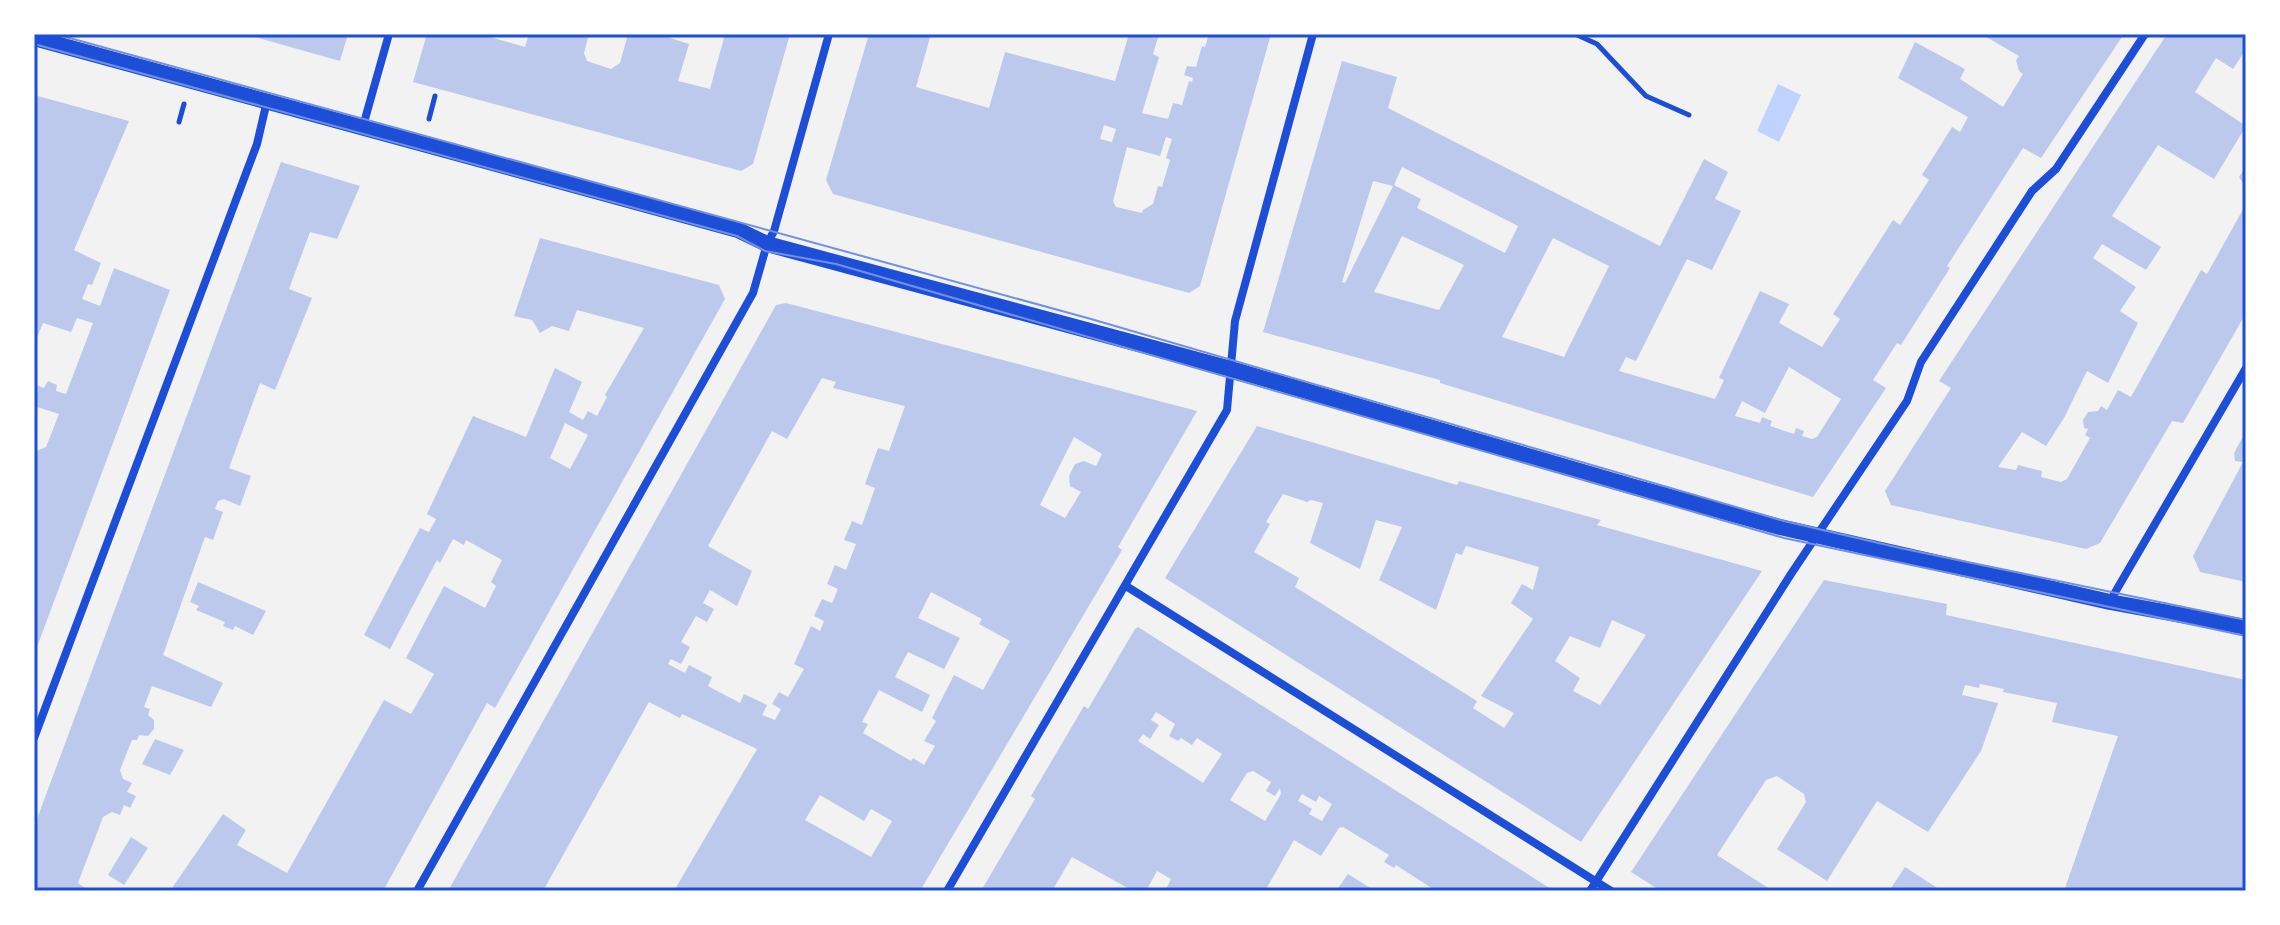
<svg xmlns="http://www.w3.org/2000/svg" width="2280" height="925" viewBox="0 0 2280 925" font-family="Lato,sans-serif">
  <rect width="100%" height="100%" fill="#f2f2f2"/>
  <path fill="#bfd3fe" d="M1778,84L1801,95L1779,142L1757,131Z"/>
  <path fill="#bdc9ec" fill-rule="evenodd" d="M244,34H348L340,61Z
    M427,34H488L487,36L525,47L529,34H589L584,53L587,61L611,69L620,63L628,34H658L689,44L678,81L710,89L725,34H790L753,164L741,171L413,82Z
    M869,34H931L916,87L989,108L1005,52L1115,81L1129,34H1159L1153,54L1159,57L1142,113L1168,119L1173,103L1182,105L1189,81L1192,82L1193,78L1184,75L1187,66L1196,67L1202,46L1205,47L1209,34H1271L1200,286L1189,293L833,194L826,180ZM1104,125L1116,129L1112,142L1100,139ZM1166,137L1172,139L1166,158L1170,160L1162,187L1158,186L1153,204L1143,210L1142,213L1116,207L1113,201L1127,147L1160,156Z
    M1981,34H2124L2041,158L2023,148L1947,266L1950,268L1901,345L1897,343L1873,380L1886,388L1813,497L1440,383V380L1263,332L1342,61L1397,77L1388,108L1660,246L1704,159L1728,172L1715,199L1741,211L1712,270L1687,259L1636,361L1626,357L1619,371L1715,399L1724,380L1719,378L1760,291L1789,304L1779,323L1822,347L1840,319L1833,314L1893,220L1900,225L1929,180L1922,175L1952,127L1960,132L1968,117L1898,78L1915,42L1965,69L1960,79L2003,107L2023,74L2019,71L2016,60L2019,56ZM1402,167L1518,226L1505,253L1417,208L1421,199L1394,185ZM1373,181L1393,186L1345,283L1342,282ZM1402,236L1464,265L1439,310L1374,292ZM1553,238L1609,266L1564,357L1502,337ZM1789,367L1841,399L1817,437L1812,439L1802,436L1804,431L1796,428L1794,434L1770,426L1772,421L1762,417L1760,423L1735,416L1742,401L1765,413Z
    M2167,34H2246V49L2233,69L2216,58L2195,92L2246,126L2214,179L2158,145L2112,216L2161,247L2146,270L2102,244L2093,258L2136,287L2120,311L2138,323L2108,383L2087,371L2064,418L2046,446L2022,432L1998,467L2016,470L2018,465L2042,471L2041,477L2061,482L2067,479L2090,438L2085,435L2088,429L2084,428L2083,420L2088,412L2098,411L2101,406L2107,410L2118,390L2131,397L2201,270L2207,274L2246,204V313L2183,423L2172,421L2100,543L2086,549L1891,505L1885,491L1951,388L1939,381Z
    M34,95L129,121L74,250L101,263L92,285L88,284L82,299L100,306L114,268L170,290L34,655V452L46,447L59,414L34,406V384L44,388L48,381L57,385L56,391L66,394L93,323L77,318L71,332L43,323L34,345Z
    M281,162L360,186L337,239L310,232L289,289L312,298L275,390L260,383L229,468L251,476L240,506L224,499L218,501L215,509L223,512L213,540L205,537L163,655L223,683L211,707L152,686L144,707L150,709L148,715L154,720V729L148,736L139,735L137,740H132L120,770L123,779L132,783L127,792L136,796L130,808L124,805L120,815L112,812L103,817L78,883L89,891H34V827Z
    M2246,166V188L2239,177Z
    M540,238L719,285L725,299L495,708L487,703L383,891H170L223,814L246,830L237,845L287,873L384,700L411,714L434,674L406,658L444,586L485,608L496,586L491,582L502,560L466,540L464,545L453,539L440,563L437,560L390,649L364,635L420,528L429,532L436,519L427,514L473,416L526,437L555,368L582,382L569,412L583,420L588,411L597,416L607,397L605,395L644,328L577,310L569,331L552,326L540,333L532,320L514,316ZM565,423L588,435L570,469L550,458Z
    M786,303L1197,411L1118,547L1122,550L920,891H674L757,749L682,714L680,718L649,702L543,891H448L776,305ZM822,378L836,382L833,388L905,406L889,451L878,448L865,484L875,488L862,525L852,521L844,540L856,544L846,570L835,565L827,584L838,589L832,603L822,599L814,616L824,621L820,631L811,626L794,664L804,669L788,697L779,692L772,704L781,709L775,720L762,715L767,705L744,694L740,703L708,686L712,677L689,665L685,673L668,664L671,659L681,664L690,647L681,642L696,616L707,622L714,609L703,603L710,590L737,606L752,571L708,546L772,431L787,439ZM1074,437L1102,454L1096,466L1084,461L1075,464L1069,476L1070,486L1081,492L1065,518L1040,505ZM931,592L982,619L979,624L1010,641L983,690L954,675L932,718L936,721L924,741L935,746L924,765L913,758L911,761L863,733L868,724L862,722L879,690L922,712L930,695L895,677L908,652L944,669L960,638L918,618ZM820,795L864,821L871,809L892,821L871,857L805,820Z
    M1257,426L1457,485L1459,481L1601,520L1597,525L1762,571L1581,842L1165,578ZM1283,494L1307,502L1311,500L1323,503L1310,543L1360,569L1376,520L1402,527L1379,580L1436,610L1456,553L1462,555L1466,546L1539,567L1533,590L1522,584L1511,603L1533,619L1481,696L1514,713L1504,728L1473,708L1477,701L1295,587L1299,578L1254,552L1270,524L1266,522ZM1612,620L1646,635L1600,705L1573,691L1580,678L1555,661L1570,636L1600,648Z
    M2246,431V582L2200,572L2193,556L2243,462L2235,461L2234,453Z
    M1824,580L1947,604L1946,615L2246,680V891H2064L2118,736L2052,722L2057,703L2003,692L2004,689L1980,684L1979,688L1965,685L1962,695L1998,703L1981,751L1928,832L1877,801L1827,881L1777,849L1806,802L1804,794L1777,776L1766,780L1717,855L1773,891H1661L1631,872Z
    M198,582L266,611L253,635L235,626L233,630L223,626L225,622L196,610L199,606L190,602Z
    M1138,627L1466,835L1551,889L1550,891H1436L1396,865L1394,868L1384,862L1389,855L1343,827L1339,828L1321,856L1294,840L1265,891H1165L1171,879L1157,871L1146,891H1133L1072,857L1052,891H981L1035,799L1031,796L1084,706L1088,709L1135,629ZM1156,712L1175,724L1169,736L1178,741L1181,738L1192,745L1197,738L1222,754L1203,783L1138,741L1143,734L1150,739L1159,725L1151,720ZM1253,771L1271,782L1266,791L1275,796L1280,788L1281,794L1265,821L1230,800L1247,773ZM1302,794L1316,802L1319,796L1332,804L1322,821L1309,814L1312,809L1298,801Z
    M155,739L184,750L170,775L142,764Z
    M131,837L148,848L124,885L108,875Z
    M1905,867L1942,891H1889Z
    M1348,874L1375,891H1336Z"/>
  <g fill="none" stroke-linecap="round" stroke-linejoin="round">
    <path stroke="#1d4ed8" stroke-width="5" d="M1575,34L1597,44L1646,96L1689,115
      M429,119L435,96
      M179,122L184,104"/>
    <path stroke="#1d4ed8" stroke-width="8" d="M363,126L389,34
      M1126,586L1611,891
      M2110,601L2246,368
      M34,738L257,144L267,101
      M417,891L753,293L767,244L774,231L829,34
      M947,891L1227,410L1235,321L1313,34
      M1590,891L1791,574L1907,401L1921,362L2032,191L2056,169L2145,34"/>
    <path stroke="#1d4ed8" stroke-width="16" d="M34,38L738,230L767,244L1231,369L1634,487L1780,527L2110,602L2246,627"/>
    <path stroke="#7290e2" stroke-width="2" d="M55,34L1091,319L1784,521L1900,548L2246,620
      M34,44L737,236L765,251L836,264L1784,538L2246,636"/>
  </g>
  <rect width="2280" height="925" fill="none" stroke="#ffffff" stroke-width="72"/>
  <rect x="36" y="36" width="2208" height="853" fill="none" stroke="#1d4ed8" stroke-width="3"/>
</svg>
